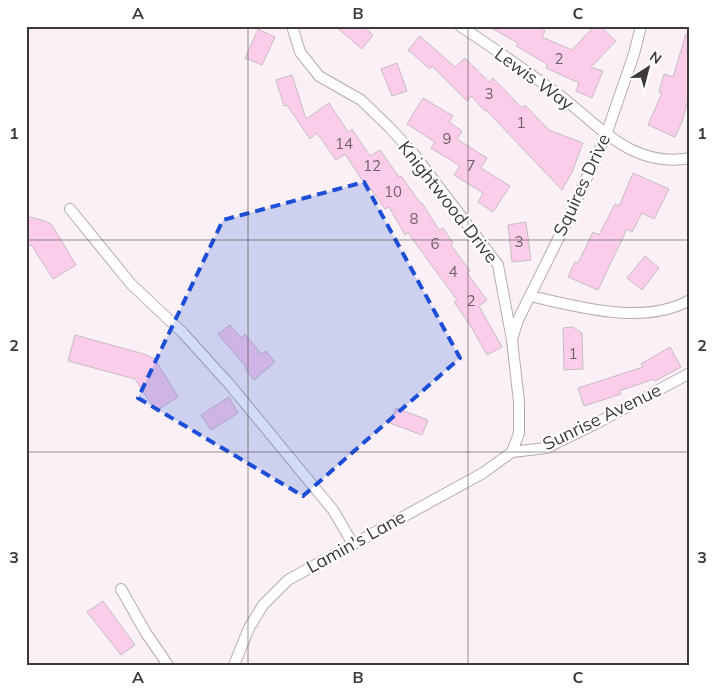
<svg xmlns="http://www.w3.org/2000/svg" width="716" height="691" viewBox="0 0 716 691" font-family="Mulish,sans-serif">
  <rect width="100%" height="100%" fill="#fbf0f6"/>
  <path fill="#fccdea" stroke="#c7bcc2" d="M335,26H363L373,35L362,49Z
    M488,26H537L545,31L542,37L572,50L594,26H600L616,41L591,67L603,71L592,98L576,91L579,83L546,68L547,64L516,46L518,43Z
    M258,29L275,37L262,65L245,58Z
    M686,34H690V92L682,122L675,137L648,125L662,93L659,92L664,74L673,77Z
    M420,36L455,67L465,58L489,82L493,78L522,108L525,105L549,130L583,143L572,172L562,190L486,110L485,111L471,96L467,101L432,66L430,69L408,50Z
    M397,63L407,91L392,96L381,69Z
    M292,75L306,119L329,103L348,132L352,129L370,156L380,150L399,177L401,176L421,204L422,203L439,230L443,228L453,243L451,245L470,271L467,273L487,300L479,306L502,347L487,355L470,325L454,302L457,300L408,233L405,235L389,207L385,209L366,182L364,183L345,154L336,160L317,133L310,139L287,105L284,106L276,80Z
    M423,98L453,116L449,122L462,131L457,139L487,158L481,168L510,186L493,212L478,202L483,193L454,175L460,166L431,148L435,142L407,124Z
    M633,173L669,189L654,219L642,213L632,232L627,229L598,290L568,277L575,262L578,263L593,232L599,235L615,204L619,206Z
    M26,216L45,221L52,225L76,265L53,279L32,246L26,244Z
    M526,222L531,260L512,262L508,225Z
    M645,256L659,268L642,290L627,278Z
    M230,325L241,338L245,334L261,354L266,351L275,362L254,380L245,368L246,367L218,334Z
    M573,327L582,333L583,369L564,370L563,328Z
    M75,335L144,354L155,359L178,397L156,411L135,379L68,361Z
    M670,347L681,367L655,381L654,379L619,391L621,394L584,406L578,388L643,367L641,364Z
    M229,397L238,413L211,430L201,415Z
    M396,408L428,420L422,435L390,423Z
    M103,601L135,645L121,655L87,612Z"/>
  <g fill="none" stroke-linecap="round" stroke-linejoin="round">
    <defs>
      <path id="service" d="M292,26L300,52L319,76L361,100L389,127L413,153L498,265L512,340L519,402V433L512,452
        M460,26C494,48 526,71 558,94C599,125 632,169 690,158
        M70,209L131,284L183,333L230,385L333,510L353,544
        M530,296C578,307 644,326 690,300
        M513,336L518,320L567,221L606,135L634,54L641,26
        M512,452L546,448L595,424L690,373
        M121,589L146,633L168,665
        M234,665L249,628L263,605L288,580L483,473L512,452"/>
    </defs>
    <use href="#service" stroke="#b5abb1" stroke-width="12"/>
    <use href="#service" stroke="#fff" stroke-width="10"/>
  </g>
  <path fill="#1d4ed8" fill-opacity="0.2" stroke="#1d4ed8" stroke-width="4" stroke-dasharray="10 6" stroke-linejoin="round" d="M364,182L460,358L303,496L138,398L223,220Z"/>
  <path fill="none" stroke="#3e3a3c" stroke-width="1" stroke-opacity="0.55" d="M248,26V665M468,26V665M26,240H690M26,452H690"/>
  <g text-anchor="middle" stroke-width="4.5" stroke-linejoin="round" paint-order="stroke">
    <g font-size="15" fill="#6e5f68">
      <text x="559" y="64">2</text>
      <text x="489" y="99">3</text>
      <text x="521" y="128">1</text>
      <text x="447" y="144">9</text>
      <text x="344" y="149">14</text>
      <text x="372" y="171">12</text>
      <text x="471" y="171">7</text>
      <text x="393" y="197">10</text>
      <text x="414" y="224">8</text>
      <text x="519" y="247">3</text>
      <text x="435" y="249">6</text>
      <text x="453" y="277">4</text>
      <text x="471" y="306">2</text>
      <text x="573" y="359">1</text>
    </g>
    <g font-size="18" fill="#3e3a3c" stroke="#fff">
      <text transform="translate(534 79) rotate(36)" y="6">Lewis Way</text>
      <text transform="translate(582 185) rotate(-65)" y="6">Squires Drive</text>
      <text transform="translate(448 202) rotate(52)" y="6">Knightwood Drive</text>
      <text transform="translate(602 417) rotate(-26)" y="6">Sunrise Avenue</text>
      <text transform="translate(356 542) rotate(-29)" y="6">Lamin's Lane</text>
    </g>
  </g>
  <rect width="716" height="691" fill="none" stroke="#ffffff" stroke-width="55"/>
  <g transform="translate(648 68) rotate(36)" stroke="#ffffff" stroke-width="4" paint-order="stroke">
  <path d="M0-4L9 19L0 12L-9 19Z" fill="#3e3a3c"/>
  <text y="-8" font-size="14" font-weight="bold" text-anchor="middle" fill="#3e3a3c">N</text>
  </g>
  <rect x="28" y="28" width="660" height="636" fill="none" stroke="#3e3a3c" stroke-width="2"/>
  <g font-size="16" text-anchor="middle" font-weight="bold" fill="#3e3a3c">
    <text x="138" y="19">A</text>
    <text x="358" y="19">B</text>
    <text x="578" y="19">C</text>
    <text x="14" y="139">1</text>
    <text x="702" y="139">1</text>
    <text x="14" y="351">2</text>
    <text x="702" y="351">2</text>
    <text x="14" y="563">3</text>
    <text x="702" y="563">3</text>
    <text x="138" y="683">A</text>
    <text x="358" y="683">B</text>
    <text x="578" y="683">C</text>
  </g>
</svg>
